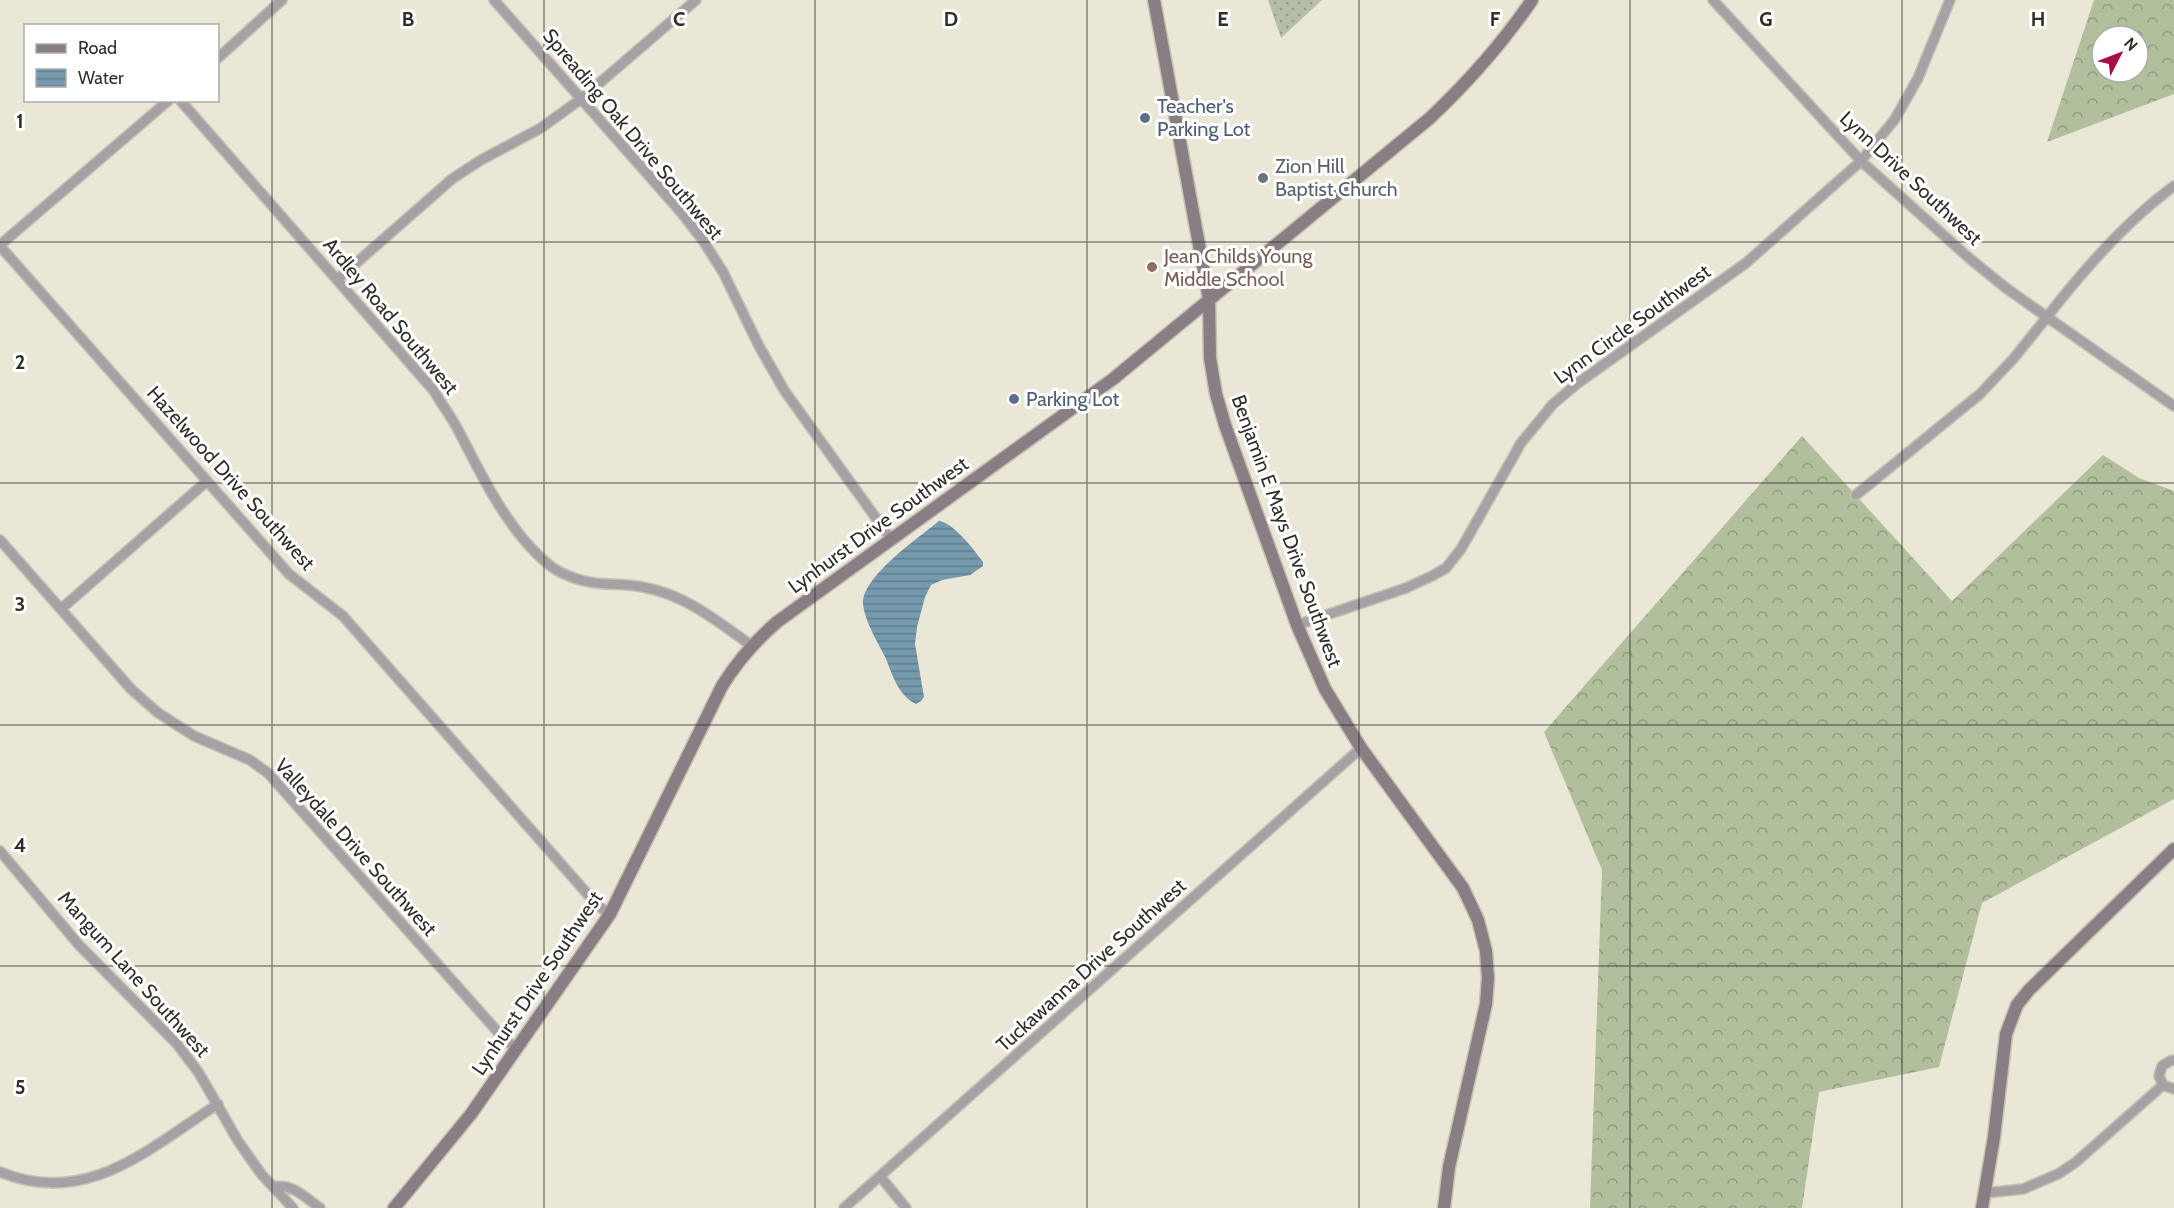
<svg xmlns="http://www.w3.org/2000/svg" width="2174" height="1208" viewBox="0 0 2174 1208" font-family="Cabin,sans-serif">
  <defs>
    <pattern id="forest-crowns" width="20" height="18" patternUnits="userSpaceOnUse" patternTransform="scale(1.5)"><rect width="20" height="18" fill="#b1bf9d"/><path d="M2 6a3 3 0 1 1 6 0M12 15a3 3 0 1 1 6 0" fill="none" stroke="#909c80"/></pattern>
    <pattern id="park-dots" width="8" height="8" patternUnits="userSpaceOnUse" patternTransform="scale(1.5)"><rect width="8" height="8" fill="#b5bea7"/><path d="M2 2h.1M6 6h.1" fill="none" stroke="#949b88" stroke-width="1.8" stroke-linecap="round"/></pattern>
    <pattern id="water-rules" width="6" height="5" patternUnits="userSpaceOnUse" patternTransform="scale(1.5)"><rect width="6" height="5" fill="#769aad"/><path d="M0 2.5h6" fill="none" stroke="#617e8d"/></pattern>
  </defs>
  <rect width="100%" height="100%" fill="#eae7d7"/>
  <path fill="url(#forest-crowns)" fill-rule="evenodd" d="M2094,0H2174V94L2047,142ZM2102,36H2138V72H2102Z
    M1802,436L1952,601L2103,455L2139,478L2174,491V799L1982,903L1939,1067L1819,1092L1802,1208H1590L1602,870L1544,732Z"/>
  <path fill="url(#park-dots)" d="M1268,0H1322L1281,38Z"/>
  <path fill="url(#water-rules)" d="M939,521C954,523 974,550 983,562V566L970,575L942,580L931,585L925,597L917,627L915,644L924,697L921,701L916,704C898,695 893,676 886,659C878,642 865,623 863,604C862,576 920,537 939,521Z"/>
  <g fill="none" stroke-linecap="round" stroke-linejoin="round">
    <defs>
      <path id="street" d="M494,0L680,211L702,239L723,272L759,346L784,390L891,539
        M1713,0L1861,161L1969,258L2006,288L2047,317L2014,358L1980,394L1856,495
        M218,58L282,0
        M180,100L434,391C441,403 449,414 456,426C477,466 495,505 524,540C535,552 547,566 562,573C595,589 616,581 647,588C687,596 718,622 751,645
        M2174,186C2125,222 2084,269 2047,317L2174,406
        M0,245L169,100
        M0,246L289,574L343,616L598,906L610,914
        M338,279L452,179L481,160L541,128L581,99L696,0
        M0,540L131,689L157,712L194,736L250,760L268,773L505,1040L517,1049
        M61,609L207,481
        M1297,625L1406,588L1432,576L1446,568L1461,549L1521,443L1553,404L1578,383L1746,263L1861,161L1895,119L1918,78L1950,0
        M0,851L79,945L177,1044L199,1073L238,1141L262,1175L293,1208
        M2174,1060L2170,1061L2162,1066L2159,1076L2163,1085L2174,1089
        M0,1172C87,1208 149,1148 218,1104
        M880,1176L906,1208
        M273,1187C292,1183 306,1198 320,1208
        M1985,1193L2023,1189L2058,1174L2076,1162L2163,1085
        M844,1208L1361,748"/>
      <path id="secondary" d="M1154,0L1209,299L1210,358L1216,394L1225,425L1297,625L1325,689L1361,748L1463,888L1478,920L1486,951L1488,978L1486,1004L1449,1167L1444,1208
        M394,1208L471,1114L610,914L722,686C738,660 754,642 777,622L1113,379L1430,118C1468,82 1502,44 1532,0
        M1982,1208L1994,1137L2006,1034L2017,1005L2029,990L2174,849"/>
    </defs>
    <use href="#street" stroke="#c5c2b4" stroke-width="12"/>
    <use href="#secondary" stroke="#c5c2b4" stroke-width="15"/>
    <use href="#street" stroke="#a7a0a4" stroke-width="9"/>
    <use href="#secondary" stroke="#897e84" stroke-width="12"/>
  </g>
  <path fill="none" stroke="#302f29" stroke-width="1.5" stroke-opacity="0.55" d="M272,0V1208M544,0V1208M815,0V1208M1087,0V1208M1359,0V1208M1630,0V1208M1902,0V1208M0,242H2174M0,483H2174M0,725H2174M0,966H2174"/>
  <g fill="#5c6f8a" stroke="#fff" stroke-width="2">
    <circle cx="1145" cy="118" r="6"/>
    <circle cx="1014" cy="399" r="6"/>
  </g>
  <circle fill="#6b7280" stroke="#fff" stroke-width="2" cx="1263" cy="178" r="6"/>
  <circle fill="#8d6e63" stroke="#fff" stroke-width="2" cx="1152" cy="267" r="6"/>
  <g text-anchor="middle" stroke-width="6" stroke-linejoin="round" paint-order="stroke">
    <g font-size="20" fill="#4e5e75" stroke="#fff" text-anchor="start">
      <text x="1157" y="113">Teacher's<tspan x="1157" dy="23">Parking Lot</tspan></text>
      <text x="1026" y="406">Parking Lot</text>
    </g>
    <g font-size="20" fill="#302f29" stroke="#fff">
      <text transform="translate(633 134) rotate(50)" y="7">Spreading Oak Drive Southwest</text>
      <text transform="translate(1911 178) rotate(43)" y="7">Lynn Drive Southwest</text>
      <text transform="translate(391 316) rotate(50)" y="7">Ardley Road Southwest</text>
      <text transform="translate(1632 324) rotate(-36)" y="7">Lynn Circle Southwest</text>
      <text transform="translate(231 478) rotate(48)" y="7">Hazelwood Drive Southwest</text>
      <text transform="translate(878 525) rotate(-36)" y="7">Lynhurst Drive Southwest</text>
      <text transform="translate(1287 531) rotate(70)" y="7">Benjamin E Mays Drive Southwest</text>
      <text transform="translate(356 847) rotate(48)" y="7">Valleydale Drive Southwest</text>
      <text transform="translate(1091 965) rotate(-42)" y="7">Tuckawanna Drive Southwest</text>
      <text transform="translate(134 974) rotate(48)" y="7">Mangum Lane Southwest</text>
      <text transform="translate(537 983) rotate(-56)" y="7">Lynhurst Drive Southwest</text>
    </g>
    <g font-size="20" fill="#5b616d" stroke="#fff" text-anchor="start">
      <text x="1275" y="173">Zion Hill<tspan x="1275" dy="23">Baptist Church</tspan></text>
    </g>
    <g font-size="20" fill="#785e54" stroke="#fff" text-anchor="start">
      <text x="1164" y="263">Jean Childs Young<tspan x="1164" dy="23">Middle School</tspan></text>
    </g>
  </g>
  <g font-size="20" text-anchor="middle" font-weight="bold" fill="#302f29" stroke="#fff" stroke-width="6" stroke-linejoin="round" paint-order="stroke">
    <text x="408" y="26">B</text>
    <text x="679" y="26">C</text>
    <text x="951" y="26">D</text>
    <text x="1223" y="26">E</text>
    <text x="1495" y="26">F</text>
    <text x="1766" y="26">G</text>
    <text x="2038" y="26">H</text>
    <text x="20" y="128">1</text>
    <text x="20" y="369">2</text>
    <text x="20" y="611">3</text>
    <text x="20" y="852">4</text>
    <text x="20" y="1094">5</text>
  </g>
  <rect x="24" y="24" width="195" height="78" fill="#ffffff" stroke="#acaca9" stroke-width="1.5"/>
  <rect x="36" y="44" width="30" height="9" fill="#897e84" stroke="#acaca9" stroke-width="1.5"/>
  <text x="78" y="54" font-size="18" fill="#302f29">Road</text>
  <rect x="36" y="69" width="30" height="18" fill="url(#water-rules)" stroke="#acaca9" stroke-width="1.5"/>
  <text x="78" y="84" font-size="18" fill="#302f29">Water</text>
  <g transform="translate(2120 54) rotate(48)"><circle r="28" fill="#ffffff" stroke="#acaca9" stroke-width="1.5"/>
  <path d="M0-4.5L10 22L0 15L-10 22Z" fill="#a5104a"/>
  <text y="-9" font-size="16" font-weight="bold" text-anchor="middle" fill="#302f29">N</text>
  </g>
</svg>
